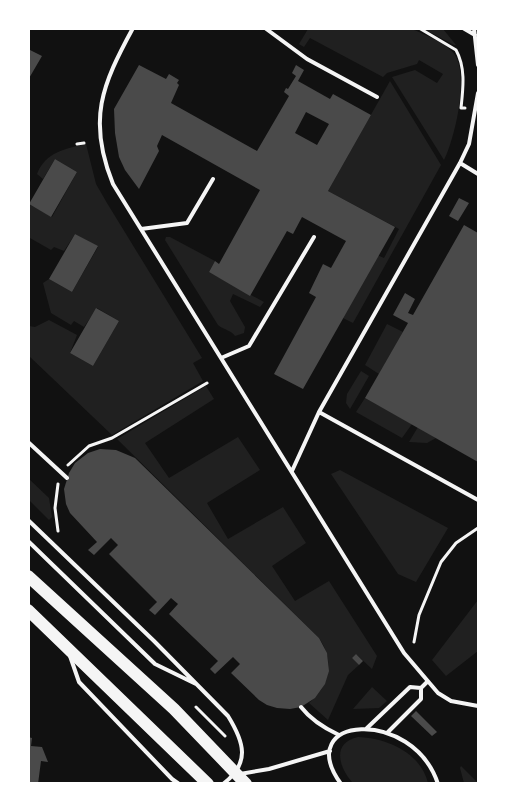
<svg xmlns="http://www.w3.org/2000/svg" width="507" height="812" viewBox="0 0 507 812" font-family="'Work Sans',sans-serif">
  <rect width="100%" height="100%" fill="#111"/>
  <path fill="#202020" d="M412,29C425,35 447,43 455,55C469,77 455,138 444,160L392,77L415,70L437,83L443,74L419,60L417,64L387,73L383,77L310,38L304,47L299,44L308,29Z
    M424,29H443L456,45H454Z
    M390,81L441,165L353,323L341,317L377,255L384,258L399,229L328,191Z
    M86,144L96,184L107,203L202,358L193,363L203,381L112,435L29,356V326L35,327L49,320L77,335L70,353L93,366L119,321L97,308L84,327L74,321L71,325L51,313L43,283L49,279L72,292L98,247L75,234L64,251L54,247L51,250L30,238L28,234L29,204L52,217L77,172L55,159L43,179L37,174C46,152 64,149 86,144Z
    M166,237H170L215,261L209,272L264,302L260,307L233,294L230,301L245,327L244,333L235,336C231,330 224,330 218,325L165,240Z
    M387,324L403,332L379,374L365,365Z
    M361,371L369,376L350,409L346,403L347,394Z
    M206,386L214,399L145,443L169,478L238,437L260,470L207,503L228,539L283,507L306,543L272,566L295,601L329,581L377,656L372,669L356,654L352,658L359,665L348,675L328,720L309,703C330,685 335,661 319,638L117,439Z
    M365,398L412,424L402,438L356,412Z
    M418,427L436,438L427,443L409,442Z
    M340,470L448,528L416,582L398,574L331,474Z
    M28,478L49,498L52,517L49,520L29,500Z
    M478,600V651L446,676L432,660Z
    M372,687L387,701L379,708L353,709Z
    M358,737C387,738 421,753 428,783H353C339,768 331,743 358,737Z
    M461,766L478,783H464L460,768Z"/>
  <path fill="#4a4a4a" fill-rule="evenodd" d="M28,49L42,56L28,80Z
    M139,65L166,79L169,74L179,80L177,83L179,85L171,103L257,151L289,96L284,92L286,88L288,89L296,76L292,73L296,65L304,70L298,81L330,99L333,94L371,115L328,191L395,227L303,389L274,374L316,297L309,293L323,264L331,268L346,241L302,217L293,234L287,231L250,296L209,272L215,261L219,264L260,190L162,135L157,146L159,151L139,189L125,170L119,157L115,133L114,109ZM306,112L329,124L317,145L295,133Z
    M55,159L77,172L51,217L29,204Z
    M459,198L469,203L458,221L449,216Z
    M464,225L478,233V462L365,398L408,323L393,315L405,293L415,299L408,313L413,315Z
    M75,234L98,246L72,292L49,279Z
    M96,308L119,321L93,366L70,353Z
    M100,449L116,450L135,458L319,638L327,653L329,671L325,684L315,698L301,707L290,709L277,708L267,705L259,700L231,673L240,664L233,657L215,674L210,669L218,661L169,614L178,604L171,598L155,615L149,610L157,602L109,554L118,545L111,538L94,555L88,550L97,542L70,513L66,504L64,489L69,473L75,463L88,453Z
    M356,654L363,661L359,665L352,658Z
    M416,711L437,732L432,736L411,716Z
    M28,737L32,738L31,746L42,747L48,762L41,761L38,784H28Z"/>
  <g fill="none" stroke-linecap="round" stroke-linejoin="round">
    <path stroke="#f5f5f5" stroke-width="3" d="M419,28L456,50C466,68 463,89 461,108H465
      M77,144L84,143
      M68,465L89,446L112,438L207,383
      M58,484L55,508L58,531
      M414,642L419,615L441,562L456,543L478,528
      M196,707L225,736"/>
    <path stroke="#f5f5f5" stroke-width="4" d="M133,28C102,85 87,120 113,184L404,653L438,693L451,701L478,706
      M265,28L307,59L377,97
      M463,28L475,35
      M474,28L478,65
      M460,163L478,174
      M141,229L187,223L213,179
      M221,358L249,346L314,237
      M319,412L478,500
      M28,442L67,478
      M292,471L319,412L460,163L469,144L478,93
      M28,520L154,641L228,716C244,742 251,763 223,784
      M28,541L155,664L196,684
      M70,656L79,682L172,779L179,784
      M301,707C311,720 324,728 339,735
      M367,728L410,687L421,688
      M388,732L421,699V688L427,682
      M240,774L269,769L330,751
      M341,784C291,715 413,707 438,784"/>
    <path stroke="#f5f5f5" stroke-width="12" d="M28,576L174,709L246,784
      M28,610L208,784"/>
  </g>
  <rect width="507" height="812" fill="none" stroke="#ffffff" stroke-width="60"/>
</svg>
